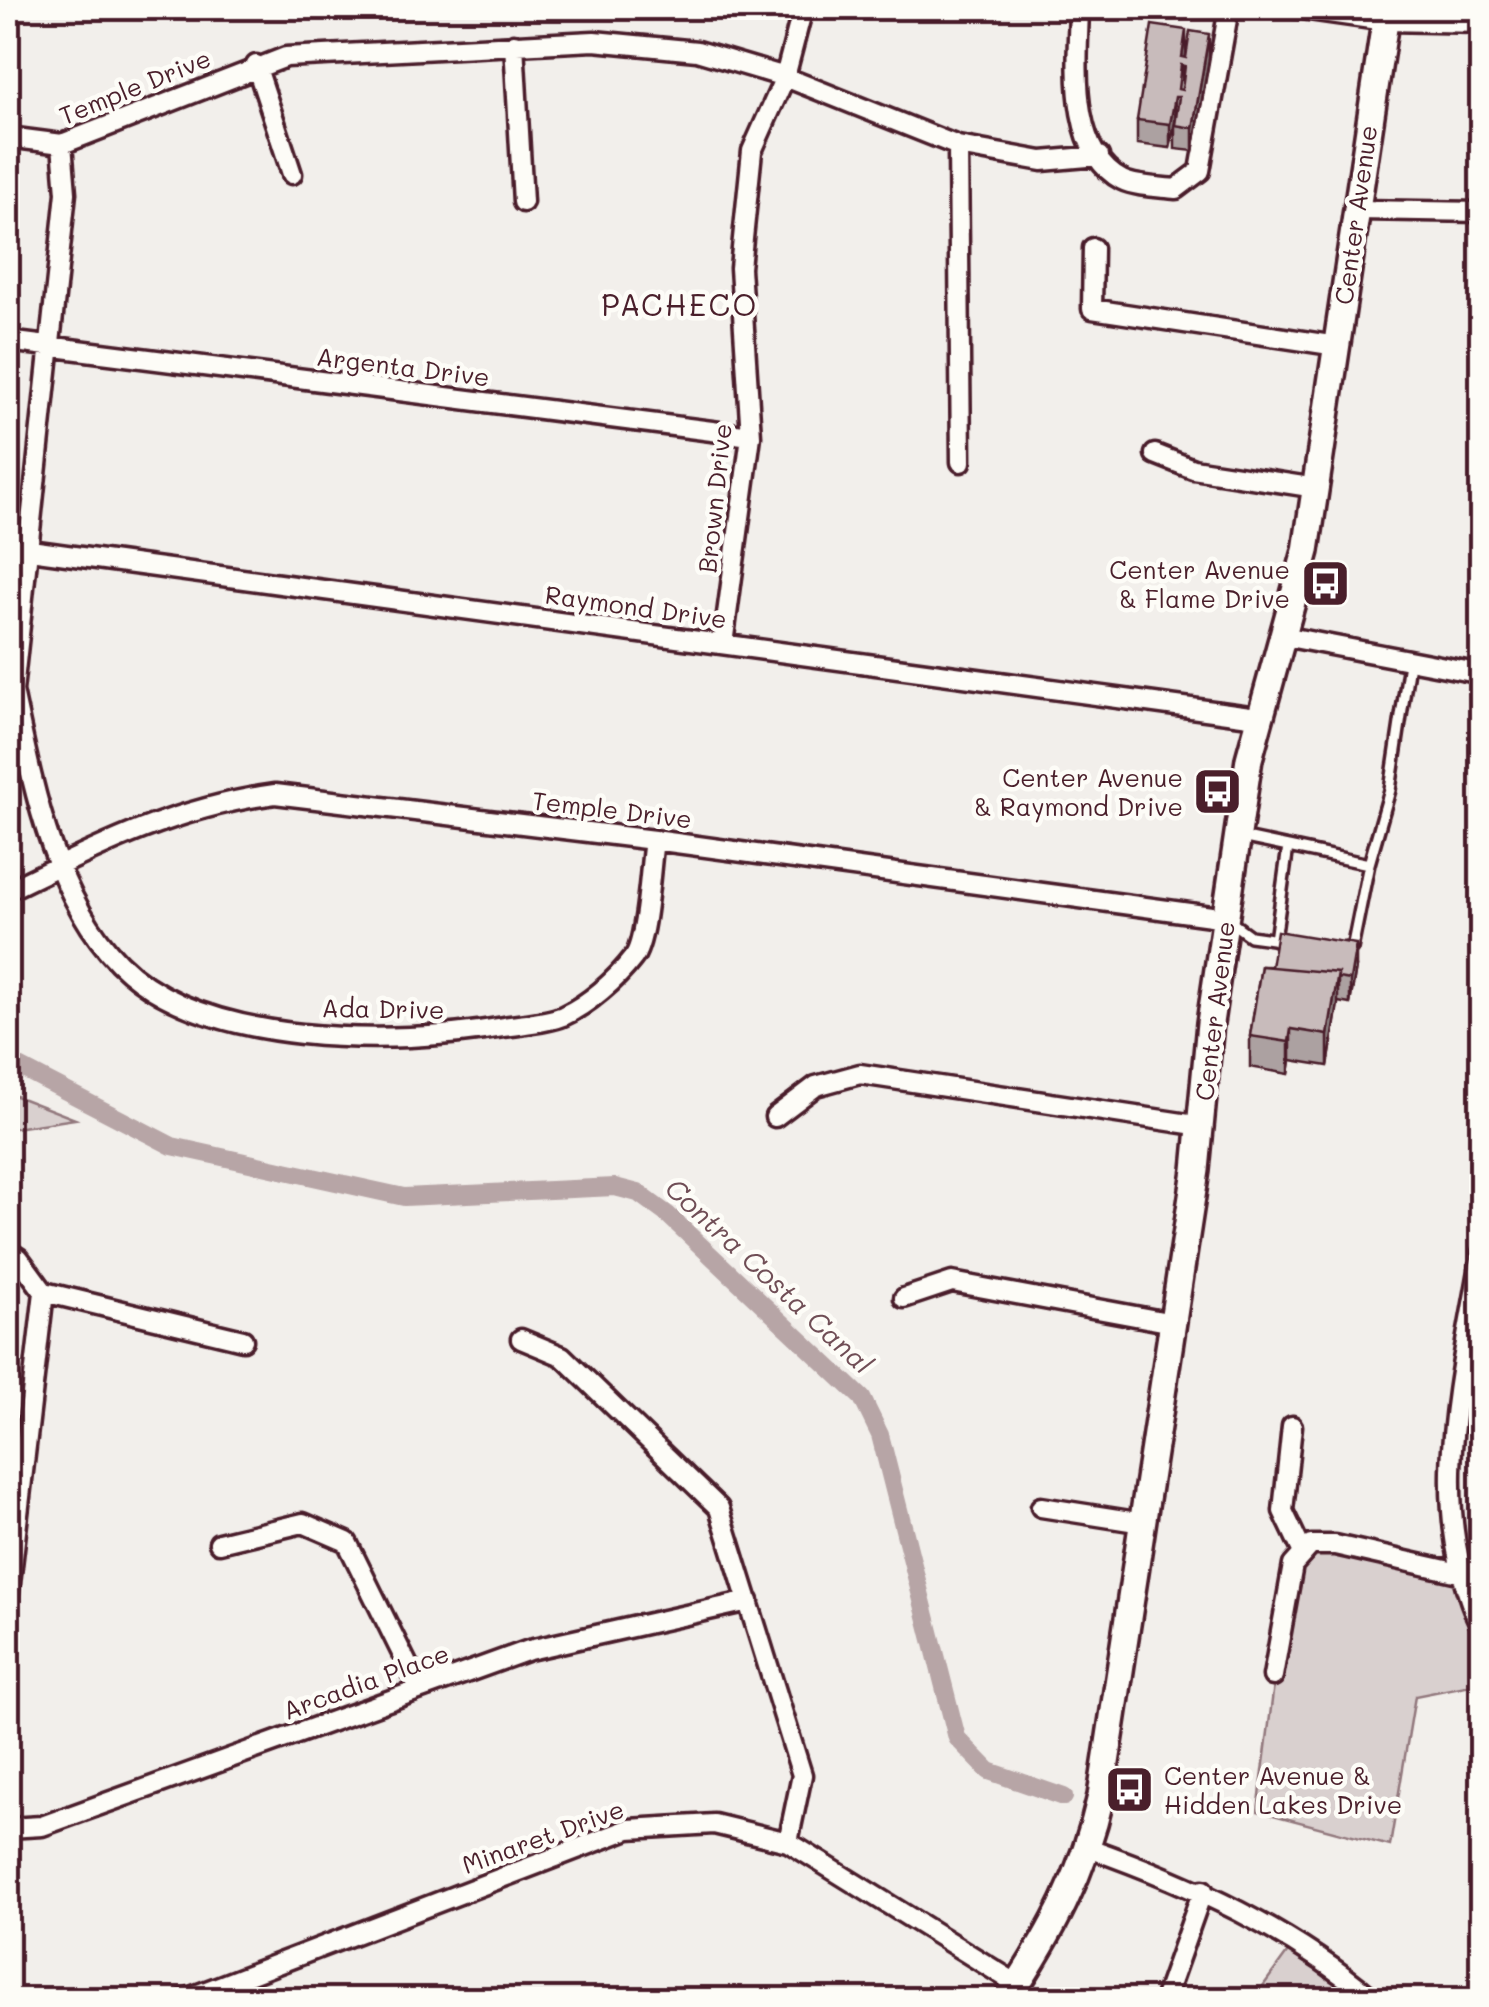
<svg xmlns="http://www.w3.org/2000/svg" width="1489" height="2007" viewBox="0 0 1489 2007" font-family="Mali,sans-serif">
  <rect width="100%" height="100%" fill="#f2efeb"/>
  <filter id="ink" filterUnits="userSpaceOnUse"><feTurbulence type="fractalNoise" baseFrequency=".01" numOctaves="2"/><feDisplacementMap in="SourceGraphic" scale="20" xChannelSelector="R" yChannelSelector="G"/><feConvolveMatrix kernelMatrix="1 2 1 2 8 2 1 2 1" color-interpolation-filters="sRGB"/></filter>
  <g filter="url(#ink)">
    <path fill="#d9d0cf" stroke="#92787d" stroke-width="2.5" d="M8,1093L75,1119L8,1129Z
      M1311,1545L1459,1573L1481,1629V1683L1415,1696L1390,1846L1258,1811L1284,1605Z
      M1295,1942L1374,2000H1260L1263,1986Z"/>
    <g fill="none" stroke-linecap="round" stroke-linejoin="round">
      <path stroke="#b7a5a6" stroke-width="18" d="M8,1061L172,1146L404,1197L615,1187L638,1193L668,1215L862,1398L880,1435L957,1738L989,1771L1064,1797"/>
      <defs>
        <path id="lane" d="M1241,837L1369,864
          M1228,920L1250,936L1287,941
          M1275,940L1288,847
          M1347,948L1352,949L1369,864L1390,790L1409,663"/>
        <path id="street" d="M1079,8C1078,58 1067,151 1122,180C1136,187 1161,187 1176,189L1200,171L1229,8
          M1294,8L1385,21L1482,23
          M514,44L523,202
          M256,65L292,174
          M8,137L62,144L286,57L594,41L697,51L785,77L958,146L1042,161L1099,156
          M62,144L66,193L13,691C32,781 52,895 119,963C204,1048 394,1046 504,1027C522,1024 546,1023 563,1016C589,1004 616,980 633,958C647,942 650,865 654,840
          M958,146L961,462
          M1357,210L1482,212
          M1093,248L1092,309L1337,346
          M8,341L751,436
          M1155,454L1193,469L1316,488
          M8,547L1257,717
          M1283,636L1482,674
          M723,644L751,436L740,268L752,151L785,77L803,8
          M8,885L17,886C103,844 179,807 275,794L654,840L1226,918
          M775,1117L816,1086L860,1074L1202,1126
          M8,1251L19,1258L44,1292
          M1482,1253C1461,1380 1424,1507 1482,1629
          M44,1292L243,1340
          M904,1298L952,1282L1173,1323
          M521,1339L562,1356L719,1508L802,1775L788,1842
          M1292,1426L1283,1511L1303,1553
          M1041,1507L1143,1523
          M219,1543L303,1523L347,1542L419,1688
          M8,1600L44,1292
          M1273,1676L1293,1565L1311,1545H1335L1459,1573
          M8,1828L42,1826L529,1650L749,1601
          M1089,1848C1193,1885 1289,1929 1374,2000
          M183,2000L629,1829L714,1824L788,1842L1017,1984
          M1164,2000L1203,1890"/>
        <path id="secondary" d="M1007,2000C1051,1934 1084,1873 1101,1796L1196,1170L1210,1023L1249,759L1306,551L1387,8"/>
      </defs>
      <use href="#lane" stroke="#4a1f2b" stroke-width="16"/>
      <use href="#street" stroke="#4a1f2b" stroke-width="25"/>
      <use href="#secondary" stroke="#4a1f2b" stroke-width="32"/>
      <use href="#lane" stroke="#fdfcf7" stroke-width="9"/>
      <use href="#street" stroke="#fdfcf7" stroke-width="18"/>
      <use href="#secondary" stroke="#fdfcf7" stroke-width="25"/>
    </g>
    <path fill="#aca1a1" stroke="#4a1f2b" stroke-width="2.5" d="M1185,58H1209L1193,151L1175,149V121L1170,148L1137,144V120Z
      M1261,966L1356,967L1350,1004L1338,1002L1328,1066L1291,1060L1289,1074L1250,1067V1036Z"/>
    <path fill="#8c8383" stroke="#4a1f2b" stroke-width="2.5" d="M1186,30V54L1182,81V57Z
      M1209,34V58L1193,151V128Z
      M1175,97V121L1170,148V124Z
      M1356,944V967L1350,1004V980Z
      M1338,973V1004L1328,1066V1035Z
      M1291,1029V1060L1289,1074V1042Z"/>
    <path fill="#c8bbbb" stroke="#4a1f2b" stroke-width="2.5" fill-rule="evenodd" d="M1152,25L1186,30L1182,57L1186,58L1190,31L1209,34L1193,128L1175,125L1179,97H1175L1170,124L1137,120ZM1181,65L1185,66L1182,90L1178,89Z
      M1277,931L1356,944L1350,980L1338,978V973L1271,967Z
      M1261,966L1338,973L1328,1035L1291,1029L1289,1042L1250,1036Z"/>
  </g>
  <defs>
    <symbol id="bus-square" viewBox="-11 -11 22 22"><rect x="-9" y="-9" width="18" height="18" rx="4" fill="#4a1f2b" stroke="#fdfcf7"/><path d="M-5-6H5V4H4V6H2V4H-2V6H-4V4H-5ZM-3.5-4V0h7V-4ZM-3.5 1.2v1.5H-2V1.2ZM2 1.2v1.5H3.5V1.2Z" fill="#fff"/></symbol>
  </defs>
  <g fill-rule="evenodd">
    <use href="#bus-square" x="1298" y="556" width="55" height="55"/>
    <use href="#bus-square" x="1190" y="764" width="55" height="55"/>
    <use href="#bus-square" x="1102" y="1762" width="55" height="55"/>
  </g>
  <g text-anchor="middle" stroke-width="9" stroke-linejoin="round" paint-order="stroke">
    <g font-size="25" fill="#4a1f2b" stroke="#fdfcf7">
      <text transform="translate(135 87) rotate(-22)" y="9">Temple Drive</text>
      <text transform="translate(1356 215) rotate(-82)" y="9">Center Avenue</text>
      <text transform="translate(403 367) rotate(7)" y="9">Argenta Drive</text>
      <text transform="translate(715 498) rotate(-84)" y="9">Brown Drive</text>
      <text transform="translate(636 607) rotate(8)" y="9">Raymond Drive</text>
      <text transform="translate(612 810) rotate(7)" y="9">Temple Drive</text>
      <text transform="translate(383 1009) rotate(1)" y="9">Ada Drive</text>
      <text transform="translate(1215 1011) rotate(-83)" y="9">Center Avenue</text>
      <text transform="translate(366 1682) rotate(-20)" y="9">Arcadia Place</text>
      <text transform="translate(543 1837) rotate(-20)" y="9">Minaret Drive</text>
    </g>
    <g font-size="25" fill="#4a1f2b" stroke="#fdfcf7" text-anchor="end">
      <text x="1290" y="579">Center Avenue<tspan x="1290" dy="29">&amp; Flame Drive</tspan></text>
      <text x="1183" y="787">Center Avenue<tspan x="1183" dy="29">&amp; Raymond Drive</tspan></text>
      <text x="1164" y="1785" text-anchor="start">Center Avenue &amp;<tspan x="1164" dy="29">Hidden Lakes Drive</tspan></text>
    </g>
    <g font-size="28" font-style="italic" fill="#704e56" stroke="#fdfcf7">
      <text transform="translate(769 1276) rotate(43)" y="10">Contra Costa Canal</text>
    </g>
    <g font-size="30" letter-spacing="2.5" fill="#4a1f2b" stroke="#fdfcf7">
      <text x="680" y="316">PACHECO</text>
    </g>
  </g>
  <rect width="1489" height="2007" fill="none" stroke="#fdfcf7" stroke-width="40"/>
  <rect x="20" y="20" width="1449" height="1967" fill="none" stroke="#4a1f2b" stroke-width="4" filter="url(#ink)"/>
</svg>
